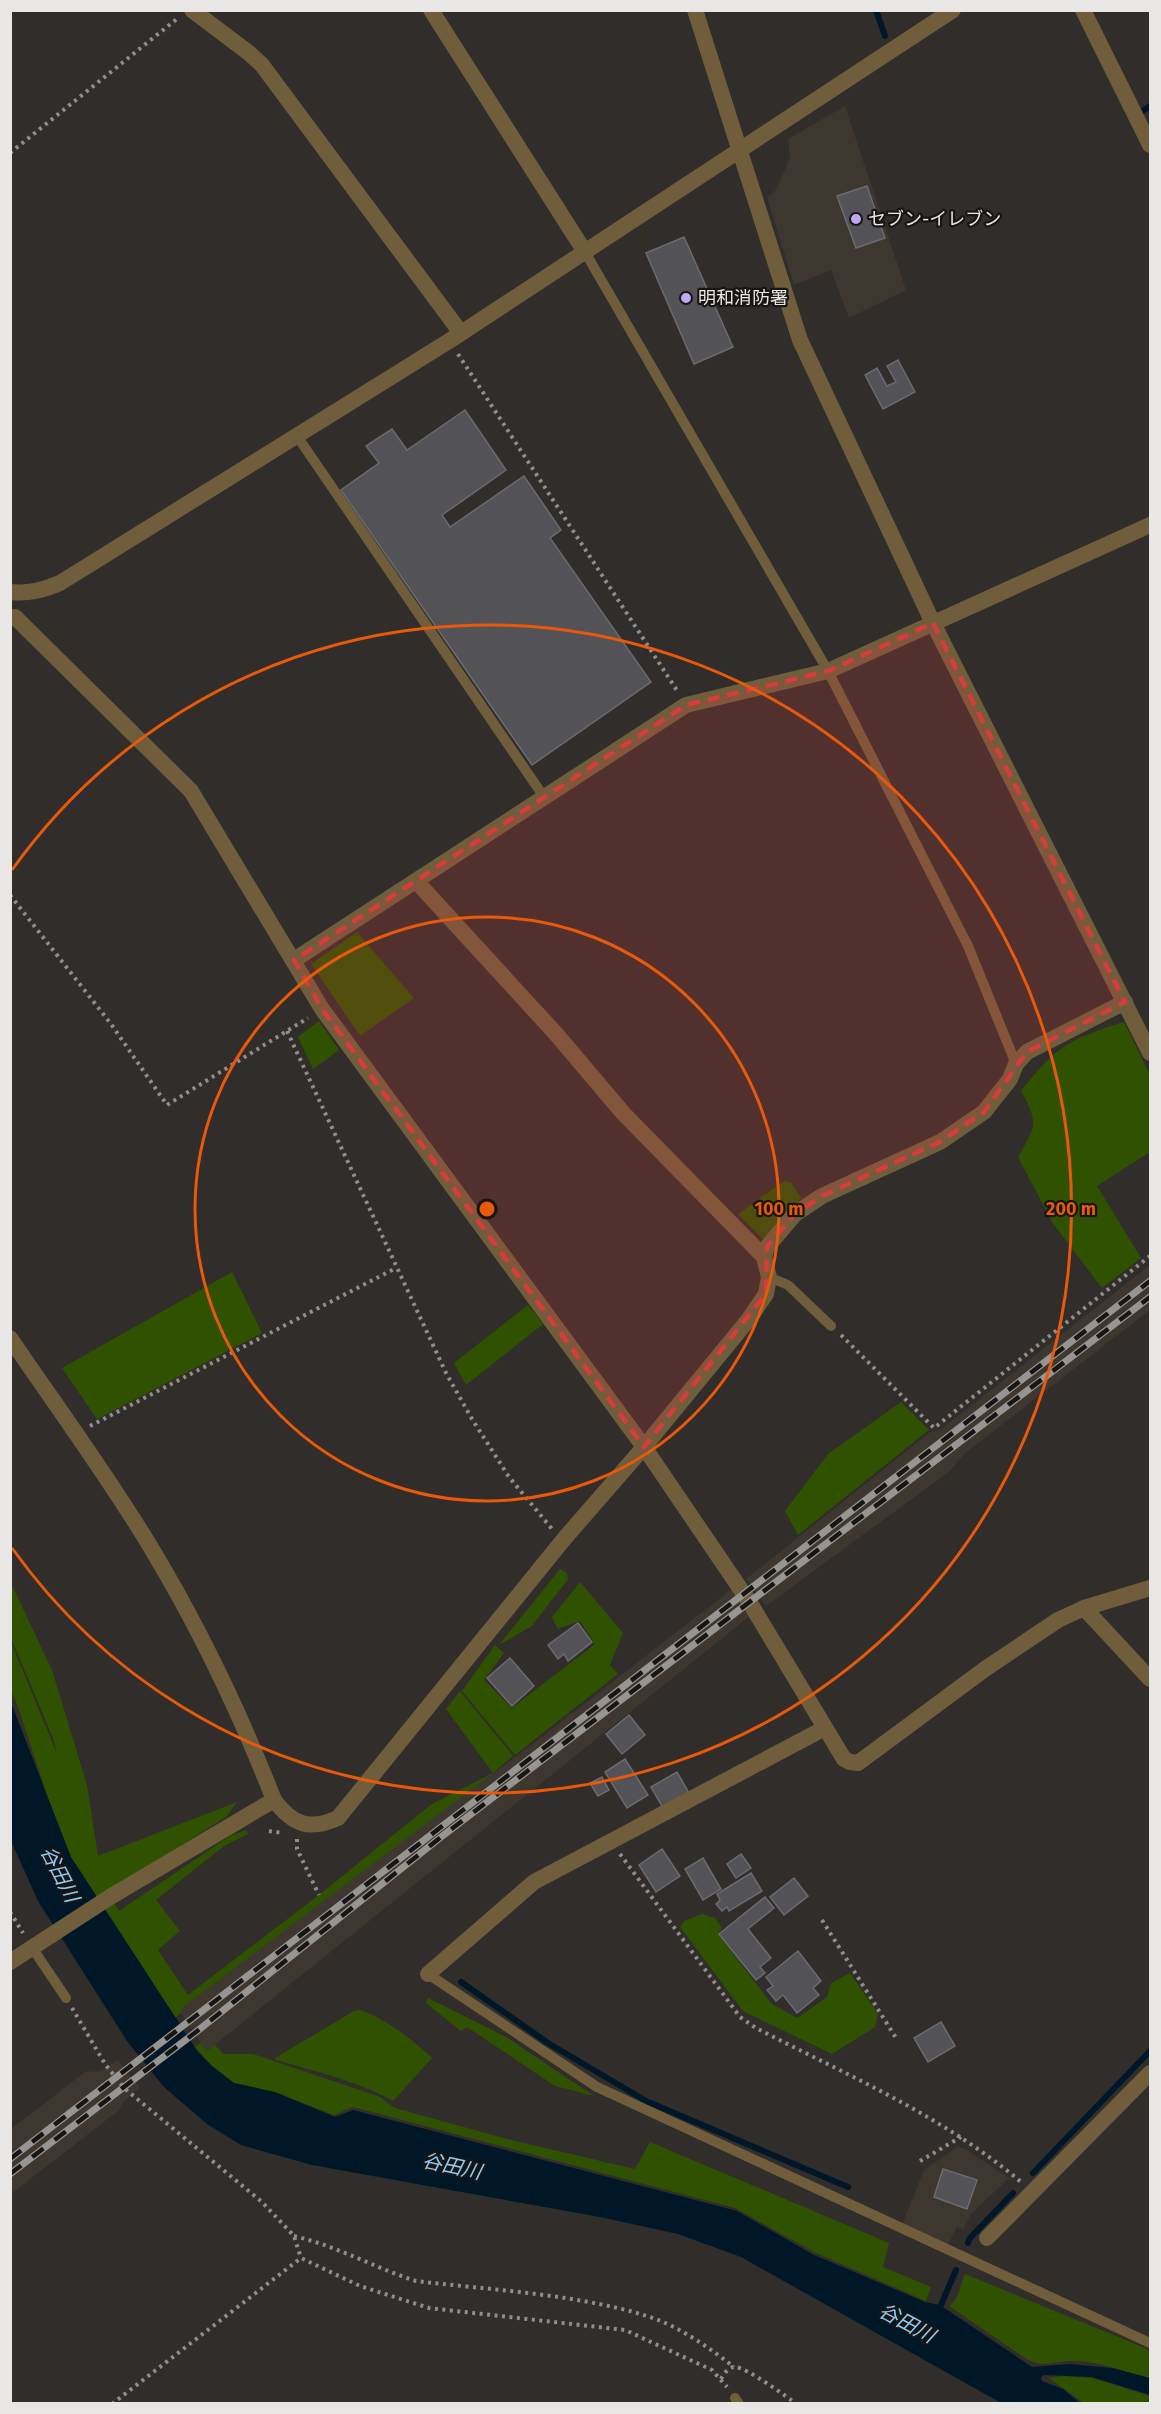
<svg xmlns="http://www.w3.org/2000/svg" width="1161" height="2414" viewBox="0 0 1161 2414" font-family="'Fira Sans','Noto Sans JP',sans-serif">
  <rect width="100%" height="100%" fill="#302d2a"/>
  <path fill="#3e3730" d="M845,106L906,290L849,318L831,270L794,285L767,197L776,190L790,158L788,139Z
    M1150,1265V1310L964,1454L950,1471L766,1606L746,1579L930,1432L940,1430Z
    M732,1589L750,1616L207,2051L175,2005L319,1895L432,1804L493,1773L509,1762Z
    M118,2060L140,2088L125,2100L118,2111L11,2194V2129L85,2072L101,2071Z
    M957,2147L964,2148L1009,2178L971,2214L963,2229L957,2227L948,2245L902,2225L924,2170Z"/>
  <path fill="#305200" d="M357,932L414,998L360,1036L311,964Z
    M319,1021L339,1050L313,1069L298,1037Z
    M1124,1022L1150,1075V1152L1097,1186L1141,1258L1102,1288L1052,1222L1018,1157C1036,1125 1039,1124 1021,1091C1030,1080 1039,1068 1049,1059C1069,1039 1098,1030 1124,1022Z
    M784,1181L791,1182L801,1198L770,1239L762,1238L738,1214Z
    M232,1272L262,1333L97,1419L62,1368Z
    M528,1305L543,1324L466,1385L454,1363Z
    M901,1402L929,1430L798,1535L785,1511L828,1454Z
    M560,1569L567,1573L568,1579L532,1626L499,1645Z
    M10,1581L52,1670L87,1785L98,1856L237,1802L227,1816L113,1890L107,1891L119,1911L230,1836L246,1830L248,1834L224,1846L156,1900L180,1931L158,1950L188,1995L319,1895L432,1804L493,1773L446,1709L460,1691L513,1756L493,1773L183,2007L181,2013L175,2018L71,1857L48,1798L18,1707L11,1691V1642L57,1754L53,1738L11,1638Z
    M580,1582L623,1633L610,1665L618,1674L515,1755L462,1691L495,1645L504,1653L484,1680L512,1708L595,1644L580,1621L558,1629L552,1617Z
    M702,1914L715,1918L722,1928L718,1934L772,2004L797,2018L827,1997L831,1983L850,1973L878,2014L875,2027L832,2054L743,2011L680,1927L684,1921Z
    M428,1998L506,2037L594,2096L555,2086L467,2027L461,2031L426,2003Z
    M360,2010C386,2019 412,2039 432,2058L393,2101C358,2081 314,2071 276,2060L275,2058L354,2011Z
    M201,2043L207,2051L215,2045L224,2054H253L380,2097L395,2108L511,2140L635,2169L650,2142L889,2243L883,2267L931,2287L926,2301L814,2252L735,2208L353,2107L334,2115L275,2092L234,2083L212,2066L195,2047Z
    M965,2274L1145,2348L1150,2352V2379C1125,2371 1096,2360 1068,2361C1049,2362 1048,2368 1028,2360L949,2306L956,2299Z
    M1062,2376L1092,2378L1150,2396V2403H1084L1049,2378Z"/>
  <path fill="#001728" d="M10,1700L71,1857L198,2052L212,2066L234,2083L275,2092L335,2117L353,2110L737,2211L814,2255L925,2302L940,2305L1032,2367L1070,2364L1112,2368L1150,2378V2395L1092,2377L1044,2375L1041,2377L1042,2381L1063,2389L1080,2403H1001L741,2257L678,2234L600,2217L312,2165L241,2145L207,2124L164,2087L127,2041L38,1901L11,1841Z"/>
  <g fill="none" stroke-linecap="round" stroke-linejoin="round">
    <path stroke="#001728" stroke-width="6" d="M876,10L885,36
      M1143,111L1150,106
      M461,1982L548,2043L646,2101L848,2187
      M1033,2173L1150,2051
      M968,2243L970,2238L1013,2193
      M938,2312L956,2270"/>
  </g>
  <path fill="#535256" stroke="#6b6b6f" stroke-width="1.5" d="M867,186L885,238L856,248L837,196Z
    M684,237L733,347L694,364L646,253Z
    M898,360L915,392L883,409L865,375L877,368L887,386L896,382L887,366Z
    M465,410L506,470L442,515L450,527L524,476L561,530L550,538L651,682L532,765L341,490L379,463L366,446L392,429L407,450Z
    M578,1623L592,1642L568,1661L564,1654L558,1659L548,1645Z
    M510,1658L534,1686L512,1706L487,1678Z
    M629,1715L645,1735L622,1754L606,1734Z
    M625,1759L648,1795L627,1808L605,1772Z
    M677,1772L689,1793L663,1808L651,1787Z
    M602,1777L609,1790L598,1796L590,1783Z
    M662,1849L680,1876L656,1892L639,1865Z
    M741,1854L751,1868L736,1878L727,1864Z
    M703,1858L721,1889L703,1900L685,1869Z
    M751,1873L762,1891L729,1911L727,1907L722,1911L716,1904L720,1900L717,1894Z
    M794,1878L808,1896L784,1915L770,1897Z
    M765,1897L774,1908L748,1929L771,1958L760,1967L765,1973L756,1980L719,1934Z
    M798,1951L821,1981L813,1988L819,1995L797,2013L783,1995L776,2001L767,1990L773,1986L766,1977Z
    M941,2022L955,2046L928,2062L914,2038Z
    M943,2169L977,2180L967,2209L934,2197Z"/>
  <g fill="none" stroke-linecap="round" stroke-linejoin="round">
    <path stroke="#908d8b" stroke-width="4" stroke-dasharray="3 4.5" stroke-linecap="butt" d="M10,153L178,18
      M458,354L678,692
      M10,895L111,1024L167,1105L308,1018
      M287,1031L446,1373L472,1419L509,1477L552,1529
      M841,1335L934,1428L1150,1256
      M90,1426L396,1268
      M269,1831L283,1833
      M297,1839V1849L319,1895
      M620,1854L740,2017L756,2028C847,2075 943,2116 1021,2182
      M10,1912L23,1933
      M822,1920L896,2038
      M72,2008L105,2064L124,2088L262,2202L294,2236L301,2258
      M920,2161L961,2137
      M294,2236C337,2246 375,2268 416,2281C491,2290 576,2294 647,2316C679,2326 708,2347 734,2367
      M721,2379C724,2374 728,2367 735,2367C746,2367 785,2396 797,2404
      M112,2404L301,2258L360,2286L429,2308L625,2330L712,2370L727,2387"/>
    <path stroke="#6f5d3c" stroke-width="10" d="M585,252L828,671L968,946L1016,1064
      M297,436L544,797
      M769,1277L788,1285L831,1326
      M31,1946L66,1998
      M428,1974L597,2087L1150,2343
      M735,2398L739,2404"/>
    <path stroke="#6f5d3c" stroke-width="16" d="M192,10L249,53L262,65L461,333
      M431,10L585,252
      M1083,10L1150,145
      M15,617L191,791L322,1009L644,1447L749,1319L766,1294L769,1277L764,1257L767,1247L795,1214L822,1196L940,1142L984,1112L1010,1079L1016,1064L1027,1052L1125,1002
      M416,881L557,1035L623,1113L764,1257
      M294,960L686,705L828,671L1150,525
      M10,1338C57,1407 107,1475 150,1546C199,1627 240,1713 274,1800
      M1084,1608L1150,1679
      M428,1974L534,1882L825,1728
      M987,2238L1150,2073"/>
    <path stroke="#6f5d3c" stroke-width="16" d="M695,10L800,340L933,623L1150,1053
      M10,592C29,594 43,590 60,583L449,341L953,10
      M10,1962L110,1897L274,1800C293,1825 309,1831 338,1818L564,1539L644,1447L750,1603L844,1759L850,1762L858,1763L985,1669L1058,1620L1084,1608L1150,1588"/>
    <defs>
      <path id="rail" d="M10,2159L1150,1281
        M10,2174L196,2032L441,1837L1150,1297"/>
    </defs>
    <use href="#rail" stroke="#979592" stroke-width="7"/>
    <use href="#rail" stroke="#171614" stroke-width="4.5" stroke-dasharray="14" stroke-linecap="butt"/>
  </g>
  <path fill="#d83b3b" fill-opacity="0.2" stroke="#d83b3b" stroke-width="4.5" stroke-dasharray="12 8" stroke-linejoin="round" d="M933,623L1125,1002L1027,1052L984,1112L940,1142L822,1196L795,1214L767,1247L766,1294L644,1447L322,1009L294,960L686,705L828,671Z"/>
  <g fill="none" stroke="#e8590c" stroke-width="3">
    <circle cx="487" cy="1209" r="292"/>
    <path d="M12 870A584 584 0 1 1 12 1548"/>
  </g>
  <g fill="#c1a8f3" stroke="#171614" stroke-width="2">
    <circle cx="856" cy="219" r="6"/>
    <circle cx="686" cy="298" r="6"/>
  </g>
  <g text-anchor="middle" stroke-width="4.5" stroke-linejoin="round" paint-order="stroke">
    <g font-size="18" fill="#e9e7e5" stroke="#171614" text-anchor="start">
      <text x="868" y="225">セブン-イレブン</text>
      <text x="698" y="304">明和消防署</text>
    </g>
    <g font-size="20" font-style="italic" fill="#8fcdf9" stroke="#171614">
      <text transform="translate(60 1874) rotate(63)" y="7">谷田川</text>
      <text transform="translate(452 2166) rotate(12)" y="7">谷田川</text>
      <text transform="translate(907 2323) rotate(28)" y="7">谷田川</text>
    </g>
  </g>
  <circle cx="487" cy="1209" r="9" fill="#e8590c" stroke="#171614" stroke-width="3"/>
  <g font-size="18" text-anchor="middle" font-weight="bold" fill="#e8590c" stroke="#171614" stroke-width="4.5" stroke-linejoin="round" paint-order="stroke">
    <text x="779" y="1215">100 m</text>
    <text x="1071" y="1215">200 m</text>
  </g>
  <rect width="1161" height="2414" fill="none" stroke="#e9e7e5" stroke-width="24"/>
</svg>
